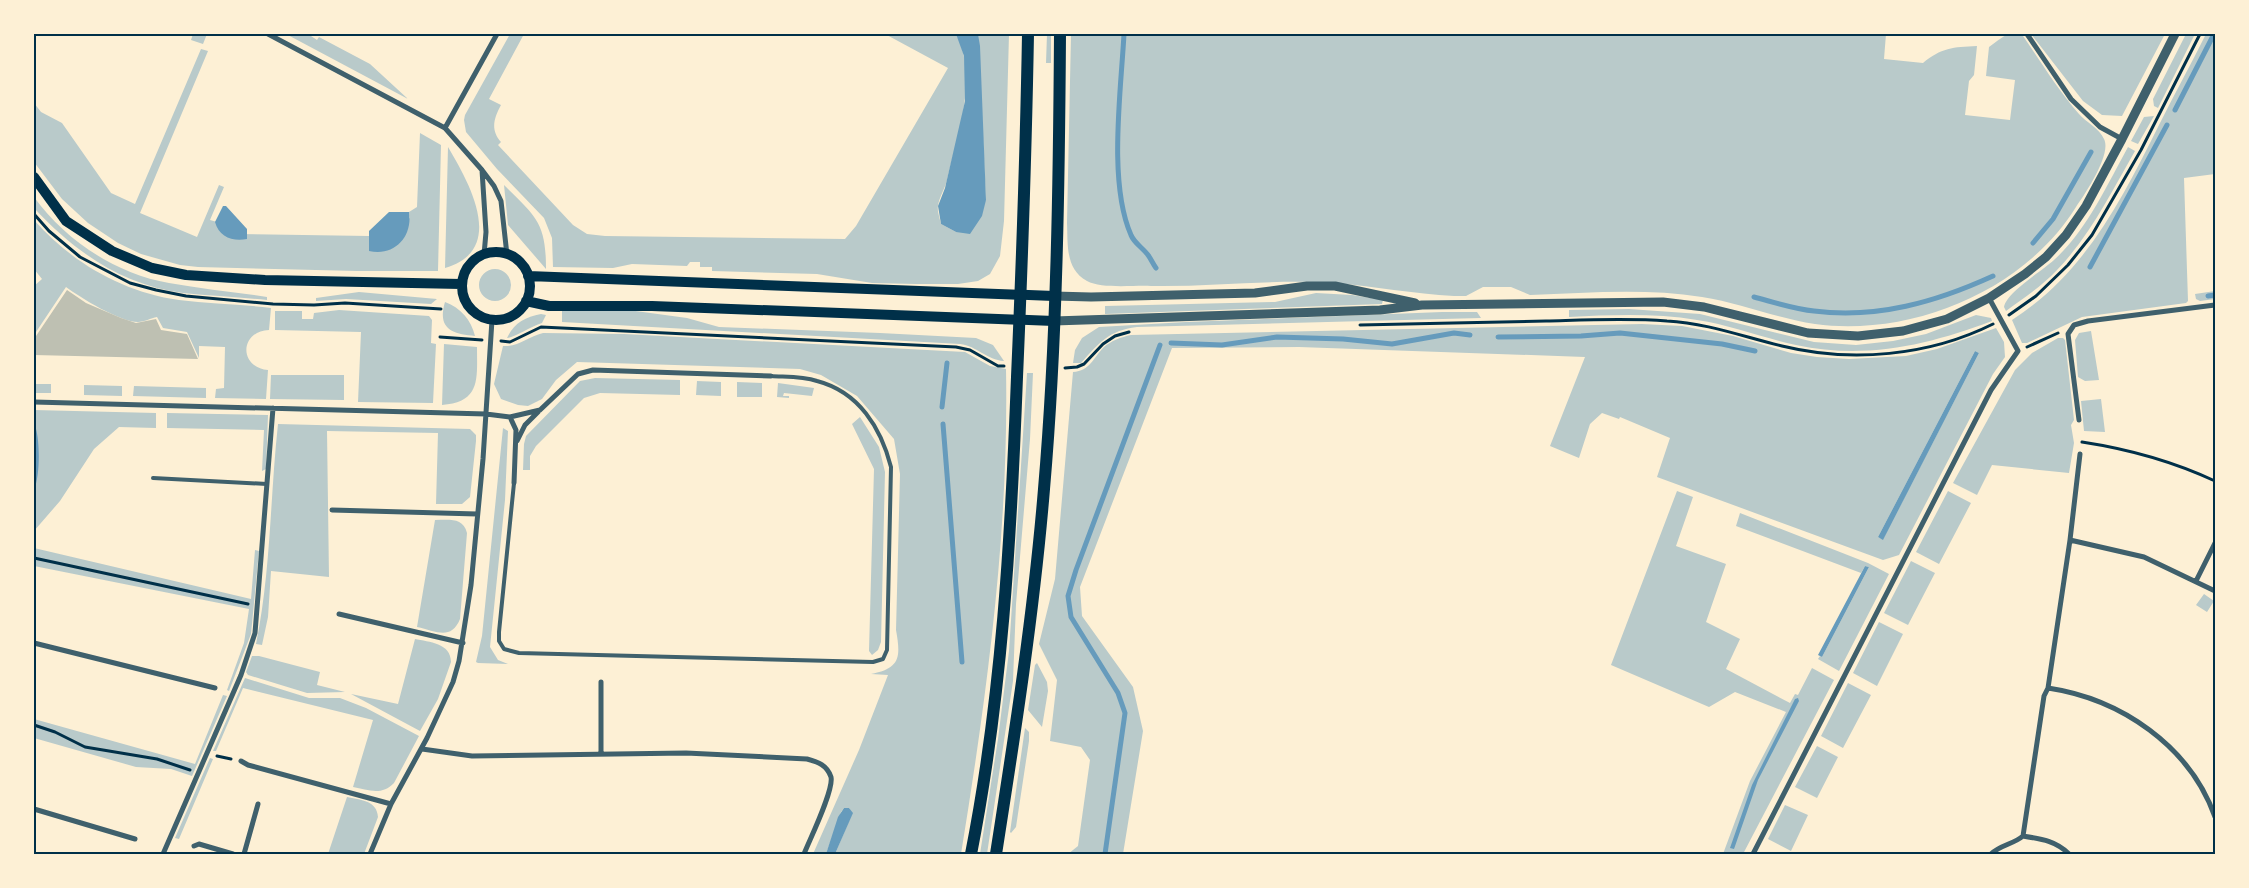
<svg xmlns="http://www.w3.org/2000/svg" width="2249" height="888" viewBox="0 0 2249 888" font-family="Quicksand,sans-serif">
  <rect width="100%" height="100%" fill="#fdf0d5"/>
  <path fill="#b9caca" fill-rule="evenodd" d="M193,34H207L203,44L191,40Z
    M286,34H308L317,40L319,37L370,64L408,99Z
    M510,34H524L489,99L501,105C494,118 490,130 501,142L498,145L573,225L587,234L605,236L845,239L856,226L948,68L885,34H956C979,77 957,136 947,180C945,189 939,197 938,206C937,211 940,219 941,224L956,232L986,200L978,34H1009L1004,221L1000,256L990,274L978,281L958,284H916L872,283L817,274L712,271V267H700V262H690L687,266L632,264L613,268L553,267L552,238L544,218L497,169L466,132L464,120L465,115Z
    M1047,34H1051V63H1046Z
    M1071,34H1886L1884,59L1923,63C1941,48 1953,47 1977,46L1974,75L1969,81L1965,115L2010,120L2015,80L1986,76L1989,47C2000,39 2009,29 2023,36C2041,62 2058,90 2079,114C2086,122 2100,129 2104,139C2112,154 2085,194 2076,207C2024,291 1911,337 1815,324C1776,318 1740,303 1702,297C1645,288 1587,293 1530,295L1511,287H1483L1466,296H1454C1414,294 1374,286 1333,283C1273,279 1211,287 1151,286C1134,285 1101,289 1087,281C1065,269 1068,244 1067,223Z
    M2031,34H2165L2122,116L2102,115L2083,101Z
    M2186,34H2195L2158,108L2154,106L2153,99Z
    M2206,34H2215V174L2184,178L2188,301L2186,303L2082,317L2027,343H2022L2012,320C2085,273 2121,201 2159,125C2174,95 2191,64 2206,34Z
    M201,49L208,51L140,213L197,237L219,185L224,187L210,220L217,222L235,234L369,236V250L410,218L409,212L417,207L420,133L441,145L438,271H357L198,267L180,265L141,254L118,243L88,223L62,199L34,162V103L41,112L62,123L111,193L135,204Z
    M2154,116L2138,144L2131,141L2144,117Z
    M448,147C470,184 507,250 445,268Z
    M2128,147L2135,151C2112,191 2090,236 2057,270C2042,286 2024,298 2006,311L2004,307C2007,292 2042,271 2054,260C2087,230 2107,185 2128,147Z
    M504,185C536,217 546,222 546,269L508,225Z
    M34,197C65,240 116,274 169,283C202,289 235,292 267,297V300C240,297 211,296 183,293C122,285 75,252 34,208Z
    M34,220C71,262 122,292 179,300C209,304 240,304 271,308L269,330C240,331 238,367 268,370L266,399L215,398L216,389L224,388L225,347L199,346V358L187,332L163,328L157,317C151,318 144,322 138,322C120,322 81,298 66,287L34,335V286L42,279L34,269Z
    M479 285a16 16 0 1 1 32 0a16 16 0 1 1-32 0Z
    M2215,291V299L2200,301L2196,299L2195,294Z
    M359,292L437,299L431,304L346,299L316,301V298Z
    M1316,293L1352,295L1383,300L1382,304L1105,314V306L1275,302Z
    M562,301L687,318L719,327L880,333L976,338L993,345L1004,361C987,360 977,346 960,344L562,322Z
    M445,302C461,308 471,320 475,336C452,334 437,329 445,302Z
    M1629,309L1700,314L1814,342L1856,345L1893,341L1926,334L1976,315L1991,318L1992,321C1928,345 1866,360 1796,345C1763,338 1731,325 1697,320C1655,313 1611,315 1569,317V310Z
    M339,310L429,316L432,320L431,343L436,344L433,403L358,402L361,332L275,330V311H302V319H313L314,313Z
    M1442,312H1477L1481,318L1137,327C1108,331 1100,342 1081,363H1073L1075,350L1082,338L1099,327L1186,322Z
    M541,314L546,315L542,323C531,326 514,338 507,338C514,323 525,317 541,314Z
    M1642,324L1682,326L1733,336L1791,353L1817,357L1849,359L1906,356L1937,349L1996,328L2004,342L2005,357L1993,374L1899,555L1883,560L1657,477L1670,438L1620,417L1619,419L1602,413L1590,424L1579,458L1550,446L1585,357L1299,347L1172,348L1080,587L1082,616L1133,687L1143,731L1123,854H1068L1078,846L1090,760L1081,747L1050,741L1057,680L1039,644L1055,579L1073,372C1090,371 1093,358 1104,347C1111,341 1121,337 1131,335ZM1975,351L1979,353L1883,539L1878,537Z
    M2091,331L2099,380L2085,381L2078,377L2075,340L2079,333Z
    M543,333L624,334L965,352L990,366L1006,369C1009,532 987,694 961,854H835L852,814L849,808H844L841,812L826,854H813L859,750L888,675L871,674C900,668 901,658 896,630L900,474L894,439L857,396L821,375L800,369L577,362L556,380L542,399L528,406L518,405L501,399L494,384L503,346C518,347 528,337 543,333Z
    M2058,338H2063L2065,340L2074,420L2071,425L2074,443L2069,473L1992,465L1977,495L1953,483L2015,370L2032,353Z
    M444,344L477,347C477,379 481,402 442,405Z
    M1027,373H1033L1030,439L1016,604L1013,681L987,854H980L998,739L1009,651Z
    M271,375H344V400L270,399Z
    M595,378L680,380V395L600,393L584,398L536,446L530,456V470H523L524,444L526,436L580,381Z
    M697,381L721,382V396L696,395Z
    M737,382L762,383V397H737Z
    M778,383L814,388L812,396L784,393L783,396H789V398L777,397Z
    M34,384H51V393H34Z
    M84,385L122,386V396L84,395Z
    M134,386L206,388V398L133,396Z
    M2101,399L2105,432L2084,431L2081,401Z
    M34,410L156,413V428L119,427L94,449L60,501L34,531Z
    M167,413L268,415L266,469L262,471L264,430L167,428Z
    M860,417L879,447L885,472L881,642L878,650L872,655L869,651L874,469L852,424Z
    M278,424L470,429L476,435V441L470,497L462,504H436L438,433L327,431L329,577L271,571L268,617L262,645L256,644C271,571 270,497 278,424Z
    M503,428L508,431L505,500L490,647L498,660L508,664L478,663L476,662L482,636Z
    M1677,491L1693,497L1676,546L1726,564L1706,622L1740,639L1726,669L1790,703L1795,694L1798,695L1812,668L1834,680L1743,854H1723L1750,781L1786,712L1735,692L1709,707L1611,665Z
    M1948,491L1971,503L1939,564L1916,552Z
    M1740,513L1868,563L1889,574L1839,671L1818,659L1820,656L1822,657L1869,567L1865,566L1861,573L1736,526Z
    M435,520C449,520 463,517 467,533L460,619C451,641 436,631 417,627Z
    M34,548L251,599L255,550L259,551L251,634L229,691L227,690L244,643L249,609L34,566Z
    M1911,561L1935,573L1908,625L1884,613Z
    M2204,594L2214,601L2207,612L2196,605Z
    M1879,622L1903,634L1877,686L1853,673Z
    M415,639C429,642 451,643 451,662L438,699L420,731L351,694L398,704Z
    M252,656H259L320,672L317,685L345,692L307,693L248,675L246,672Z
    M1037,663L1047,682L1048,691L1042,727L1028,710L1035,665Z
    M245,678L309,698H340L366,708L419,736L394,783C382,796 368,790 353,787L373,720L243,688L216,751H213Z
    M1848,683L1871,695L1843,748L1821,736Z
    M223,695L227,696L192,776L171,769L136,767L34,738V719L195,764Z
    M1025,728L1029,732V741L1016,827L1011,833L1010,832Z
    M1817,746L1838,757L1817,798L1795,787Z
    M210,758L213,759L179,839L175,838Z
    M347,797C360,800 377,800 378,817L364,854H328Z
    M1785,805L1808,815L1791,851L1768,839Z"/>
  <path fill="#669bbc" d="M956,34H978L980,46L986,200L982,216L970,234L956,232L941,224L938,206L945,188L965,101L964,56Z
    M223,206H226L247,229V239C233,242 219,237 215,222Z
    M389,212H409C413,237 394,257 369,251V231Z
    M1975,351L1979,353L1883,540L1878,537Z
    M34,428L36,429C40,443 40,476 34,490Z
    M1865,566L1869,567L1822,657L1818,655Z
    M1798,698L1799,701L1758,780L1734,849L1730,848L1752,785L1795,699Z
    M844,808H849L853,813L835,854H826L838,817Z"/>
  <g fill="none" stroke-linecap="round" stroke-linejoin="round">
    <path stroke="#669bbc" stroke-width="5" d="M1124,34C1121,91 1108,183 1131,235C1134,243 1143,248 1148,255C1151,259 1153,264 1156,268
      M2175,110L2214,34
      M2033,243L2053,219L2091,152
      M2090,267L2167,125
      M2208,296L2215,295
      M1754,297C1773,302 1794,309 1814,311C1877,319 1936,302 1993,276
      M1498,337L1581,336L1620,333L1722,344L1755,351
      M1171,343L1222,345L1277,337L1343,339L1392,344L1454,333L1470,335
      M942,407L947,363
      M943,424L962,662
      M1105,854L1125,713L1118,693L1071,617L1068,596L1076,570L1160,345"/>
  </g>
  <path fill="#bec0b2" d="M67,290L86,303L121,318L136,323L156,319L161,330L187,334L198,359L34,355V339Z"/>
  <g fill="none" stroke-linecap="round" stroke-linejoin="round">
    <path stroke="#003049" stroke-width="3" d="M34,214L49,231L80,257L130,283L156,290L186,296L273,304L314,305L345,303L441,309
      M2009,315L2036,296L2068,265L2092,235L2141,150L2200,34
      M1360,325C1422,324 1484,322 1546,321C1586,320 1627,318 1667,321C1707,323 1744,337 1782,346C1851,363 1929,356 1993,324
      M440,337L482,340
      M501,341L510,342L541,327L956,347L970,350L998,366H1004
      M2027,347L2058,333
      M1065,368L1077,367L1084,364L1103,344L1115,336L1129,332
      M2082,442C2128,449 2172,461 2215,481
      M34,558L248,604
      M34,725L55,732L85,747L157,759L190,770
      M217,756L231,759"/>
    <path stroke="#3f606c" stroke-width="4" d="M153,478L267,484
      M514,483L499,632V641L504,649L519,653L873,662L883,659L887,650L891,467C881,428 859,392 817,381C802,376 786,377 771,376"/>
    <path stroke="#3f606c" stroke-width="5" d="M268,34L445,128L482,170L494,186L501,201L507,255
      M2027,34L2071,99L2100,127L2122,139
      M445,128L497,34
      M482,170L486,232L484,255
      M34,402L486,414L510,417
      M2079,420L2068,334L2074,325L2088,321L2215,305
      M517,441L525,425L538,412
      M514,483L516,430L510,417L540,410L578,374L593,370L771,376
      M332,510L477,514
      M2070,540L2144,557L2215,591
      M2196,581L2215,543
      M339,614L463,643
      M34,643L215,688
      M601,682V754
      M2048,688C2121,699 2190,746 2215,817
      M422,749L472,756L686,753L807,759C818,762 827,765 831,777C834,790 810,839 804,854
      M241,761L248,765L391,804
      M34,809L135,839
      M2023,836L2044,696L2048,688L2070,540L2080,454
      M194,846L199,844L233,854
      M163,854L241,675L255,633L273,408
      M244,854L258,804
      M370,854L391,804L427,738L453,682L459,661L471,585L483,459L492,320
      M1753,854L1991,390L2018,351L1989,298
      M1991,854C2000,845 2014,844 2023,836C2042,839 2056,841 2069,854"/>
    <path stroke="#3f606c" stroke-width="9" d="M1054,296L1091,297L1255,293L1307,286H1335L1415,303
      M1054,321L1380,310L1422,305L1663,302L1704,307L1808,333L1858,336L1903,331L1947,319L1989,298L2025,274L2046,257L2066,235L2086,206L2122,139L2175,34"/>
    <path stroke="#003049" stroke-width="10" d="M34,177L66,221L112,251L152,268L186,275L265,280L461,284
      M462 286a34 34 0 1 1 68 0a34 34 0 1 1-68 0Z
      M528,276L1054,296
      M526,301L549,306H652L1054,321"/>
    <path stroke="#003049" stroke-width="12" d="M971,854C1002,697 1011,537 1017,377C1022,263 1026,148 1028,34
      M996,854C1015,733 1034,611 1044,489C1057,338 1059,185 1060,34"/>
  </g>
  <rect width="2249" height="888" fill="none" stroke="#fdf0d5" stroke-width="70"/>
  <rect x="35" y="35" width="2179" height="818" fill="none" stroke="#003049" stroke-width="2"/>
</svg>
